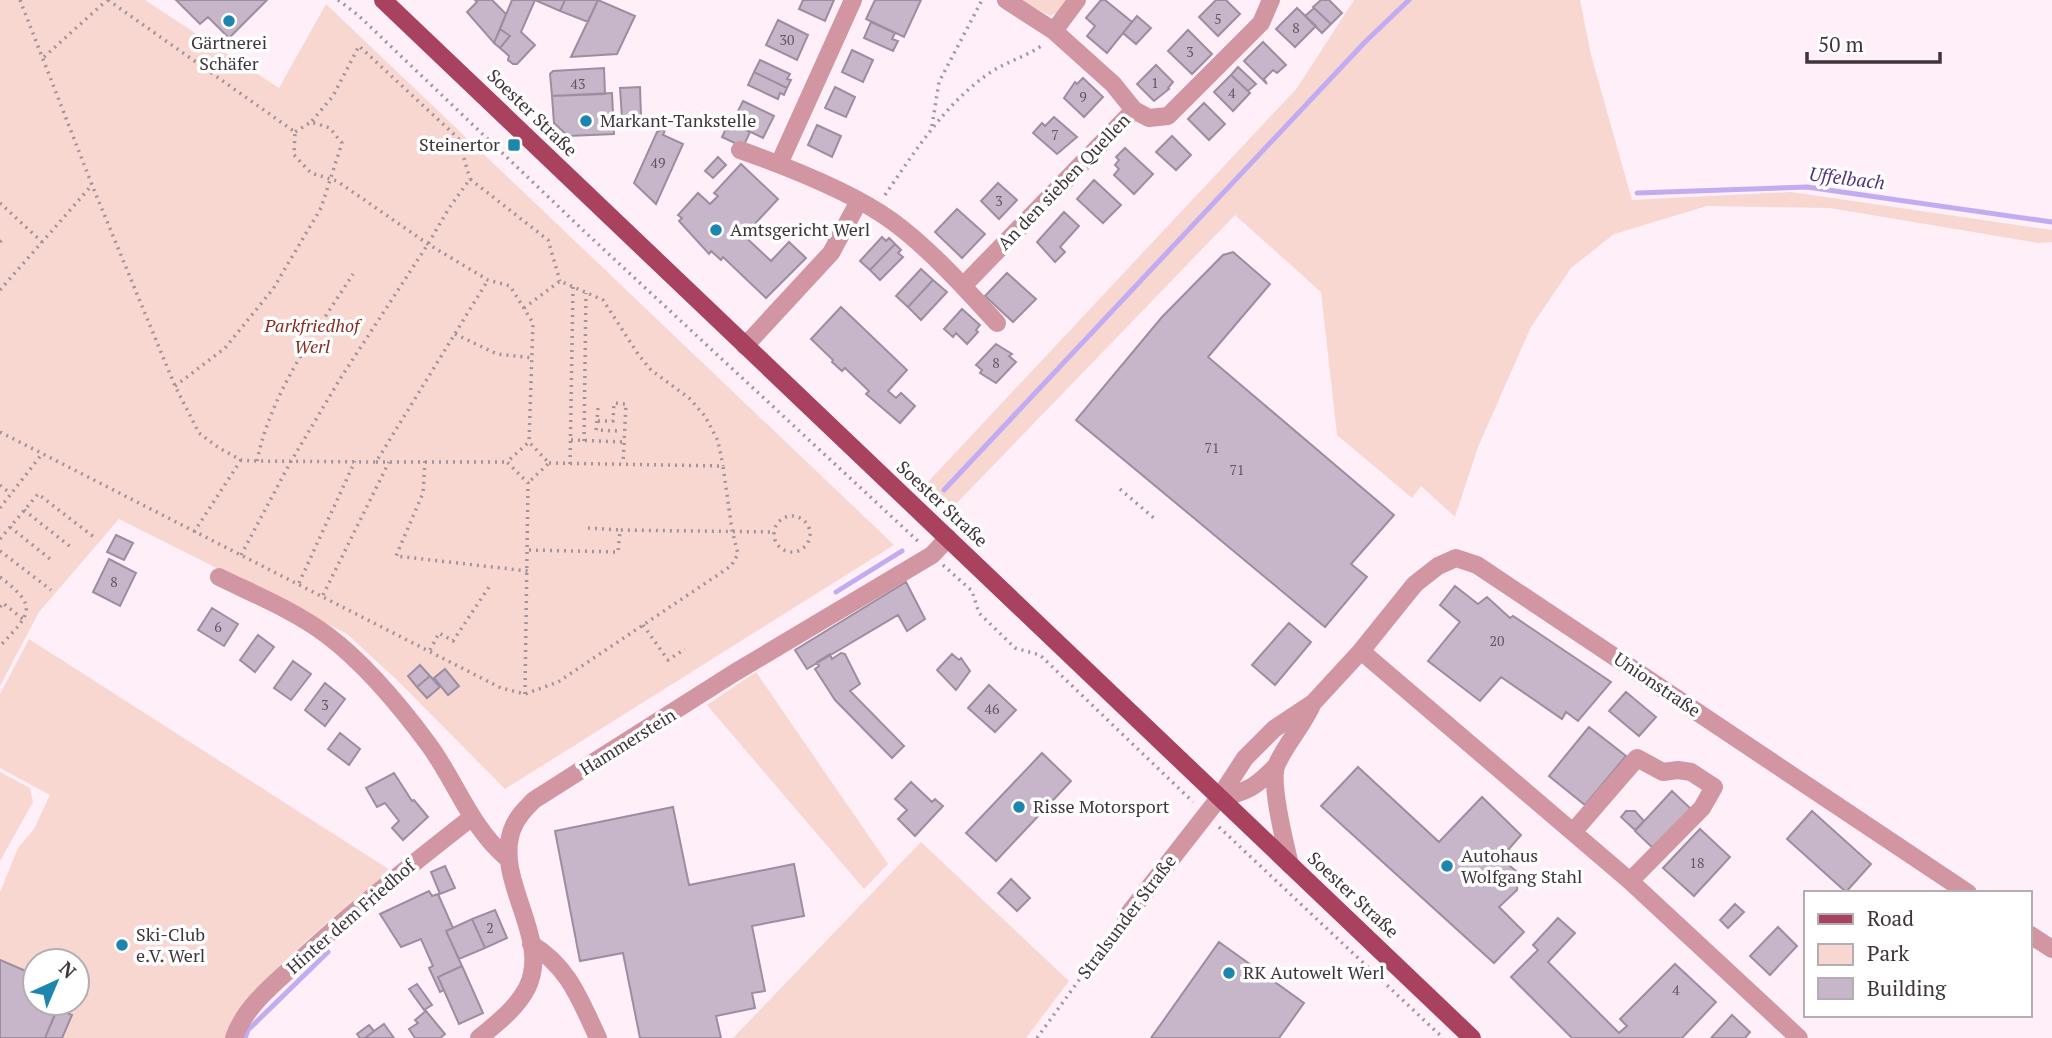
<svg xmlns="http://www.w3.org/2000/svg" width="2052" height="1038" viewBox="0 0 2052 1038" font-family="'PT Serif',serif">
  <rect width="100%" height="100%" fill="#ffeff8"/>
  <path fill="#f8d7d1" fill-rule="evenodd" d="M0,0H145L279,88L326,4L894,545L505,789L398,681L347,634L119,519L39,612L0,686Z
    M1021,0H1068L1057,13L1050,16Z
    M1354,0H1580L1591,55L1632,200L1791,192L2052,230V242L2038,243L1830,208L1707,206L1614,234L1571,268L1531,327L1478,447L1455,517L1421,486L1412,498L1337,435L1321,292L1235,215L953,507L927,483L1297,88Z
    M29,639L390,870C345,908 245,984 228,1038H0V892L18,848L34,829L50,795L0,768V694ZM35,961H77V1003H35Z
    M756,672L888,864L864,889L707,705Z
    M0,772L30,788L33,802L0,861Z
    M921,842L1069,981L1026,1038H733Z"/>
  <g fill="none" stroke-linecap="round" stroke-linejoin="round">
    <path stroke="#c1acf2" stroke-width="5" d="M1637,193L1807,187L2052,222
      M944,490L1365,42L1409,0
      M836,592L902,551
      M245,1038L248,1030L328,952"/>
  </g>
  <path fill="#c7b6ca" stroke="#9d8da0" stroke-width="2" d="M176,0H267L229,38L208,17L200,24Z
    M475,0H492L506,14L494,43L467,12L477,2Z
    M512,0H535L521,32L535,45L517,64H513L508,60L509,56L500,48L510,36L500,29Z
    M535,0H565L560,11Z
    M565,0H598L588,22L560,11Z
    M598,0L635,16L617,54L571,57Z
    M803,0H834L825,21L799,9Z
    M875,0H921L904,37L866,19Z
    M1101,0H1105L1132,22L1107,53L1087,36L1095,26L1086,18Z
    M1216,0H1226L1240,14L1218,36L1199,17Z
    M1321,0H1329L1342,13L1331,24L1313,7Z
    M1297,8L1316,26L1295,47L1276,29Z
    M1314,8L1331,24L1322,33L1305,16Z
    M1137,16L1151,28L1136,44L1123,33Z
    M778,20L808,35L797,60L766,45Z
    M871,22L895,33L892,39L898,41L893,51L864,38Z
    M500,29L510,36L500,48L494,43Z
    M1188,30L1212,54L1192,74L1168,51Z
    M1263,42L1286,65L1277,73L1273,70L1264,79L1267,84L1244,61Z
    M852,50L873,60L863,82L842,72Z
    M760,60L790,74L787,79L791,80L787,88L754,72Z
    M1156,65L1173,82L1168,88L1169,89L1154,101L1137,84Z
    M1238,67L1256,84L1248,91L1231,75Z
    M604,68L605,94L552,96L550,74L553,71Z
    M754,72L787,88L784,95L780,93L778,99L748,85Z
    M1231,75L1250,93L1233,111L1214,92Z
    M1083,78L1103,97L1084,117L1064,98L1075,82L1077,84Z
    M640,87L641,117L622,118L620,88Z
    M835,87L855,97L846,117L825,108Z
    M612,93L614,134L568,136L554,123L552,96Z
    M743,101L774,116L763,138L732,123Z
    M1204,103L1225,124L1209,140L1188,119Z
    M1054,117L1077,137L1057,154L1033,133L1042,123L1045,126Z
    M729,122L750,132L743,147L722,137Z
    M817,125L841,136L832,157L808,145Z
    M663,129L665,130L663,135L683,144L656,204L634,183L657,132Z
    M1172,136L1191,155L1176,170L1156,152Z
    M1125,148L1153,174L1134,194L1114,175L1119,169L1115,165L1119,160L1116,157Z
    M718,157L726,165L713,178L705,171Z
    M741,164L778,199L751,228L748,225L741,233L771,261L789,242L806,258L766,298L723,257L721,260L711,251L709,254L679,221L682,218L678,215L698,193L710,204L718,196L714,193Z
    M1094,180L1121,205L1103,223L1077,199Z
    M998,183L1017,200L999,219L981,201Z
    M957,209L985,234L962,258L935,232Z
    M1064,212L1079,226L1060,247L1065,252L1055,262L1037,242Z
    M882,237L886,241L889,238L895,244L870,270L860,261Z
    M895,244L901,250L898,253L903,257L880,280L870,270Z
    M1233,252L1270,284L1208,357L1394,515L1351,564L1367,577L1325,627L1076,420L1162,317L1223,255Z
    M921,269L933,280L908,307L896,296Z
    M1007,273L1036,299L1013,322L985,296Z
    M933,280L947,292L921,320L908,307Z
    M841,307L907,370L888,391L896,398L901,393L915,406L900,423L866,394L869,391L845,368L842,371L832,362L833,360L811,339Z
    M962,309L980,325L976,330L978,332L967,344L956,333L953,337L944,329Z
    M996,344L1012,354L1009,356L1016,362L996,383L980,373L982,370L976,365Z
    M116,535L133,543L124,560L107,552Z
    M109,559L136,573L120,606L93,592Z
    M906,582L925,619L907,631L898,615L807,669L795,650Z
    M1455,586L1478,604L1487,597L1510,618L1513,616L1611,682L1578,721L1566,712L1562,719L1501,677L1480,701L1428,661L1460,622L1440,605Z
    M212,608L238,624L224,646L198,630Z
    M1289,623L1311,642L1275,685L1252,665Z
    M258,635L274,647L255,672L240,660Z
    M841,653L845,654L860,684L850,691L904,746L892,758L835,700L815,669L819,666L817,662L830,654L832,659Z
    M952,654L959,660L961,658L970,671L956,690L937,670Z
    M293,661L311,674L291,700L274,688Z
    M420,665L430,676L417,687L408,676Z
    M445,669L459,686L448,695L434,678Z
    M430,676L440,687L427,698L417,687Z
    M325,683L345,699L325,726L305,710Z
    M989,685L1016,710L995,732L968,708Z
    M1626,692L1656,717L1639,736L1609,711Z
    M1589,727L1626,756L1585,805L1549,776Z
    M340,733L360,749L349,765L328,749Z
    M1042,753L1071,781L996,861L966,833Z
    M1358,767L1439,842L1482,797L1521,835L1501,858L1518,873L1517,890L1499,907L1524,932L1494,963L1321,806Z
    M394,773L412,801L414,800L428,817L403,840L392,828L399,821L385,803L377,807L366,788Z
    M911,782L932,802L935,799L943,806L915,836L898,819L907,810L895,799Z
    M1672,791L1692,810L1655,850L1635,831Z
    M673,807L689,885L794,864L804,916L752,926L765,991L752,993L755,1008L716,1016L721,1038H640L623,953L580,961L555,831Z
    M1626,811H1635L1644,821L1635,830L1621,817Z
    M1812,811L1871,864L1846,892L1787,839Z
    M1700,829L1730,857L1694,896L1663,868Z
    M445,866L455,888L440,894L431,872Z
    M1011,879L1030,898L1017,911L998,893Z
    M429,891L432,896L438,894L453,928L446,931L462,966L438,977L444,990L440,992L429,968L433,966L421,939L401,947L380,914Z
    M1735,904L1744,912L1728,928L1720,920Z
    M495,910L507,938L485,948L472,919Z
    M1558,918L1575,933L1548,962L1619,1033L1627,1026L1620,1019L1675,964L1716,1002L1682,1038H1572L1511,977L1538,950L1533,945Z
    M472,919L485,948L459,959L446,931Z
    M1778,927L1797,946L1770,975L1750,956Z
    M1219,942L1304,1003L1279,1038H1151Z
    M0,960L35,975V1003H60L45,1038H0Z
    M462,966L483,1013L459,1024L438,977Z
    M417,984L432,1005L424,1010L409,989Z
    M57,1009L72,1015L62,1038H45Z
    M426,1011L445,1034L440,1038H415L409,1029L418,1023L415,1020Z
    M1732,1015L1750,1032L1745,1038H1711Z
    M384,1024L394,1038H365L374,1031Z
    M369,1025L374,1031L365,1038H360L357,1034Z"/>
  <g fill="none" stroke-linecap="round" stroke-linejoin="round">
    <path stroke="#a1939b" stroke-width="3.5" stroke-dasharray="2 5" stroke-linecap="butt" d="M20,0L92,185L175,386L199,433L219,448L241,460L251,461L376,462L488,280
      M108,0L295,132L294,155L311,173L337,181L428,244L488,280L510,286L533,323L529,442
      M338,0L358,15L585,232L920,543
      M44,57L107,0
      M312,121L333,96L359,46L458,138L470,179
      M932,126L939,82L982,0
      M885,195C916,150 945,103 991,72C1008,61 1028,56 1044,44
      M0,203L42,242
      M0,242L2,240
      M0,290L92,185
      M524,308L560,281L603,300L638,354L651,370L689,398L705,416L718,441L723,466
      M455,334L497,354L533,358
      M175,386L225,348L273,289L321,208L342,143L330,128L311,122L295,132
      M598,408L597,421H613L614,403L626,404L623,464
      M597,421L596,430L618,431
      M0,432L501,688L525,694L558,682L731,566L738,554L732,530L723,466L549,463
      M571,440L624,442
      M584,441L586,293
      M257,461C271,392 316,332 353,274
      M425,461L423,493L396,556L528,571
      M376,462H507
      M570,464L573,287
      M0,485L11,494
      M1120,489L1155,519
      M0,508L42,454
      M24,510L72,548
      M774 534a18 18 0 1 1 36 0a18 18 0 1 1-36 0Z
      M10,527L50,559
      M588,528L620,530
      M194,532L241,460
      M0,539L38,494L94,537
      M529,550L618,552L620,530L774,532
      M0,551L51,590
      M241,555L290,463L340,379L428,244L449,208L470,179L548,240L560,281
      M943,565L972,591L979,613L1015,648L1040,655L1193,802
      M0,577C39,607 31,613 0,646
      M299,583L355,461
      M323,595L389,462
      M0,607L3,603L24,620
      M643,625L668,660L685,649
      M430,650L439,633L453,641L489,587
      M525,694L528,483L507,462L529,442L549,463L528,483
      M1219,827L1443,1038
      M1037,1038L1116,929"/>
    <path stroke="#d196a1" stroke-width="18" d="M1006,0L1054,31L1113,84L1134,110L1149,118L1168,116L1261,23L1271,0
      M1054,31L1077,0
      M740,150C788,167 852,192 892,221C929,248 966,289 997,323
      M779,164L853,0
      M963,286L1134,110
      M745,346L831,253L859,201
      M219,577C256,595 295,611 327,635C364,663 401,707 429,745C456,782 471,828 507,858
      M1361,651L1630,881L1799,1038
      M1219,798C1247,792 1256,787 1276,766
      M1573,832L1637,758L1663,772L1678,770L1691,772L1714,787L1702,808L1630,881
      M1290,865C1285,844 1269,781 1277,764C1287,742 1303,726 1313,703
      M1126,917L1219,798L1245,758L1274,729L1313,703L1361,651L1415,584L1438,566L1456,558L1477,565L1968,893
      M2029,934L2052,949
      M531,944C569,967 580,1000 598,1038
      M234,1038C244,1007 276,982 299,961C354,909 413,864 472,817
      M479,1038C497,1023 516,1009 527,988C552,939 494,881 512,830C516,818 525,809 534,800L734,673L932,555L948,538"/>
    <path stroke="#a8425e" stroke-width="18" d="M383,0L1472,1038"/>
  </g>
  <g fill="#1d86ae" stroke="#fff" stroke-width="2.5">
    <circle cx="229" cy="21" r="7"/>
    <circle cx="586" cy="121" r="7"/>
    <rect x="507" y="138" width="14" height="14" rx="3.5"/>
    <circle cx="716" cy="230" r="7"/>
    <circle cx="1019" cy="807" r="7"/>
    <circle cx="1447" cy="866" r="7"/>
    <circle cx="122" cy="945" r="7"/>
    <circle cx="1229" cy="973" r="7"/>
  </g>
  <g text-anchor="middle" stroke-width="7" stroke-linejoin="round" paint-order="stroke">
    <g font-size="14" fill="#61555f">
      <text x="1218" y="24">5</text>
      <text x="1296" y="33">8</text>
      <text x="787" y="45">30</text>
      <text x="1190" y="57">3</text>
      <text x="1155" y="88">1</text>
      <text x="578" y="89">43</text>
      <text x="1232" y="98">4</text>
      <text x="1083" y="102">9</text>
      <text x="1055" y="140">7</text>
      <text x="658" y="168">49</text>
      <text x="999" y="206">3</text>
      <text x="996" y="368">8</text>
      <text x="1212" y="453">71</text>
      <text x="1237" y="475">71</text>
      <text x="114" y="587">8</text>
      <text x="218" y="632">6</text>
      <text x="1497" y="646">20</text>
      <text x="325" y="710">3</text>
      <text x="992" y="714">46</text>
      <text x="1697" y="868">18</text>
      <text x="490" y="933">2</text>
      <text x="1676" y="995">4</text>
    </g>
    <g font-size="18" fill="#3f353b" stroke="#fff" text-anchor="start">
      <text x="229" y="49" text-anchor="middle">Gärtnerei<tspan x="229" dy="21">Schäfer</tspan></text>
      <text x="600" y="127">Markant-Tankstelle</text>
      <text x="500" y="151" text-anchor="end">Steinertor</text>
      <text x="730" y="236">Amtsgericht Werl</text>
      <text x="1033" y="813">Risse Motorsport</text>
      <text x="1461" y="862">Autohaus<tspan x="1461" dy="21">Wolfgang Stahl</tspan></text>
      <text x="136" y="941">Ski-Club<tspan x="136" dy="21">e.V. Werl</tspan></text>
      <text x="1243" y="979">RK Autowelt Werl</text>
    </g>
    <g font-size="18" fill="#3f353b" stroke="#fff">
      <text transform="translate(532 113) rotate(44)" y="6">Soester Straße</text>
      <text transform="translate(1064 182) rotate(-46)" y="6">An den sieben Quellen</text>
      <text transform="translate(942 504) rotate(43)" y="6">Soester Straße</text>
      <text transform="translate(1657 685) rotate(34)" y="6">Unionstraße</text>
      <text transform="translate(628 742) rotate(-32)" y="6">Hammerstein</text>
      <text transform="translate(1353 895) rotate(43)" y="6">Soester Straße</text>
      <text transform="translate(351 917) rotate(-41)" y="6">Hinter dem Friedhof</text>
      <text transform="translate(1127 917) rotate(-53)" y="6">Stralsunder Straße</text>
    </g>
    <g font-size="18" font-style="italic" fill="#892a21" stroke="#fff">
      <text x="312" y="332">Parkfriedhof<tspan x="312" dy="21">Werl</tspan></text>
    </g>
    <g font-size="19" font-style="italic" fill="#523283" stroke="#fff">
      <text transform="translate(1847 178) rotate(7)" y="7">Uffelbach</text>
    </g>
  </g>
  <rect x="1804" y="891" width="228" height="126" fill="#ffffff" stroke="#b2aeb1" stroke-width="2"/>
  <rect x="1818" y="914" width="35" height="10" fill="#a8425e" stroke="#b2aeb1" stroke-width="2"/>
  <text x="1867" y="926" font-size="21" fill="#3f353b">Road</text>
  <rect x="1818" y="944" width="35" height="21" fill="#f8d7d1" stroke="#b2aeb1" stroke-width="2"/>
  <text x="1867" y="961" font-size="21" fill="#3f353b">Park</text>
  <rect x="1818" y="978" width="35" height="21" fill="#c7b6ca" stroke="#b2aeb1" stroke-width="2"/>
  <text x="1867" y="996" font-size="21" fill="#3f353b">Building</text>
  <g transform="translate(56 982) rotate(44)"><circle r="33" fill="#ffffff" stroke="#b2aeb1" stroke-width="2"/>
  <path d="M0-5L12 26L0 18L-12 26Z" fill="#1d86ae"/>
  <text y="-10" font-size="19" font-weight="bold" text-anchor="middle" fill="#3f353b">N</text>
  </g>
  <path d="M1807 52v10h133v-10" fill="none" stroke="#3f353b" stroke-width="3.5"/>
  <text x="1818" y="52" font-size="21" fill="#3f353b" stroke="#ffffff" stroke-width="5" paint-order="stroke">50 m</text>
</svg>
